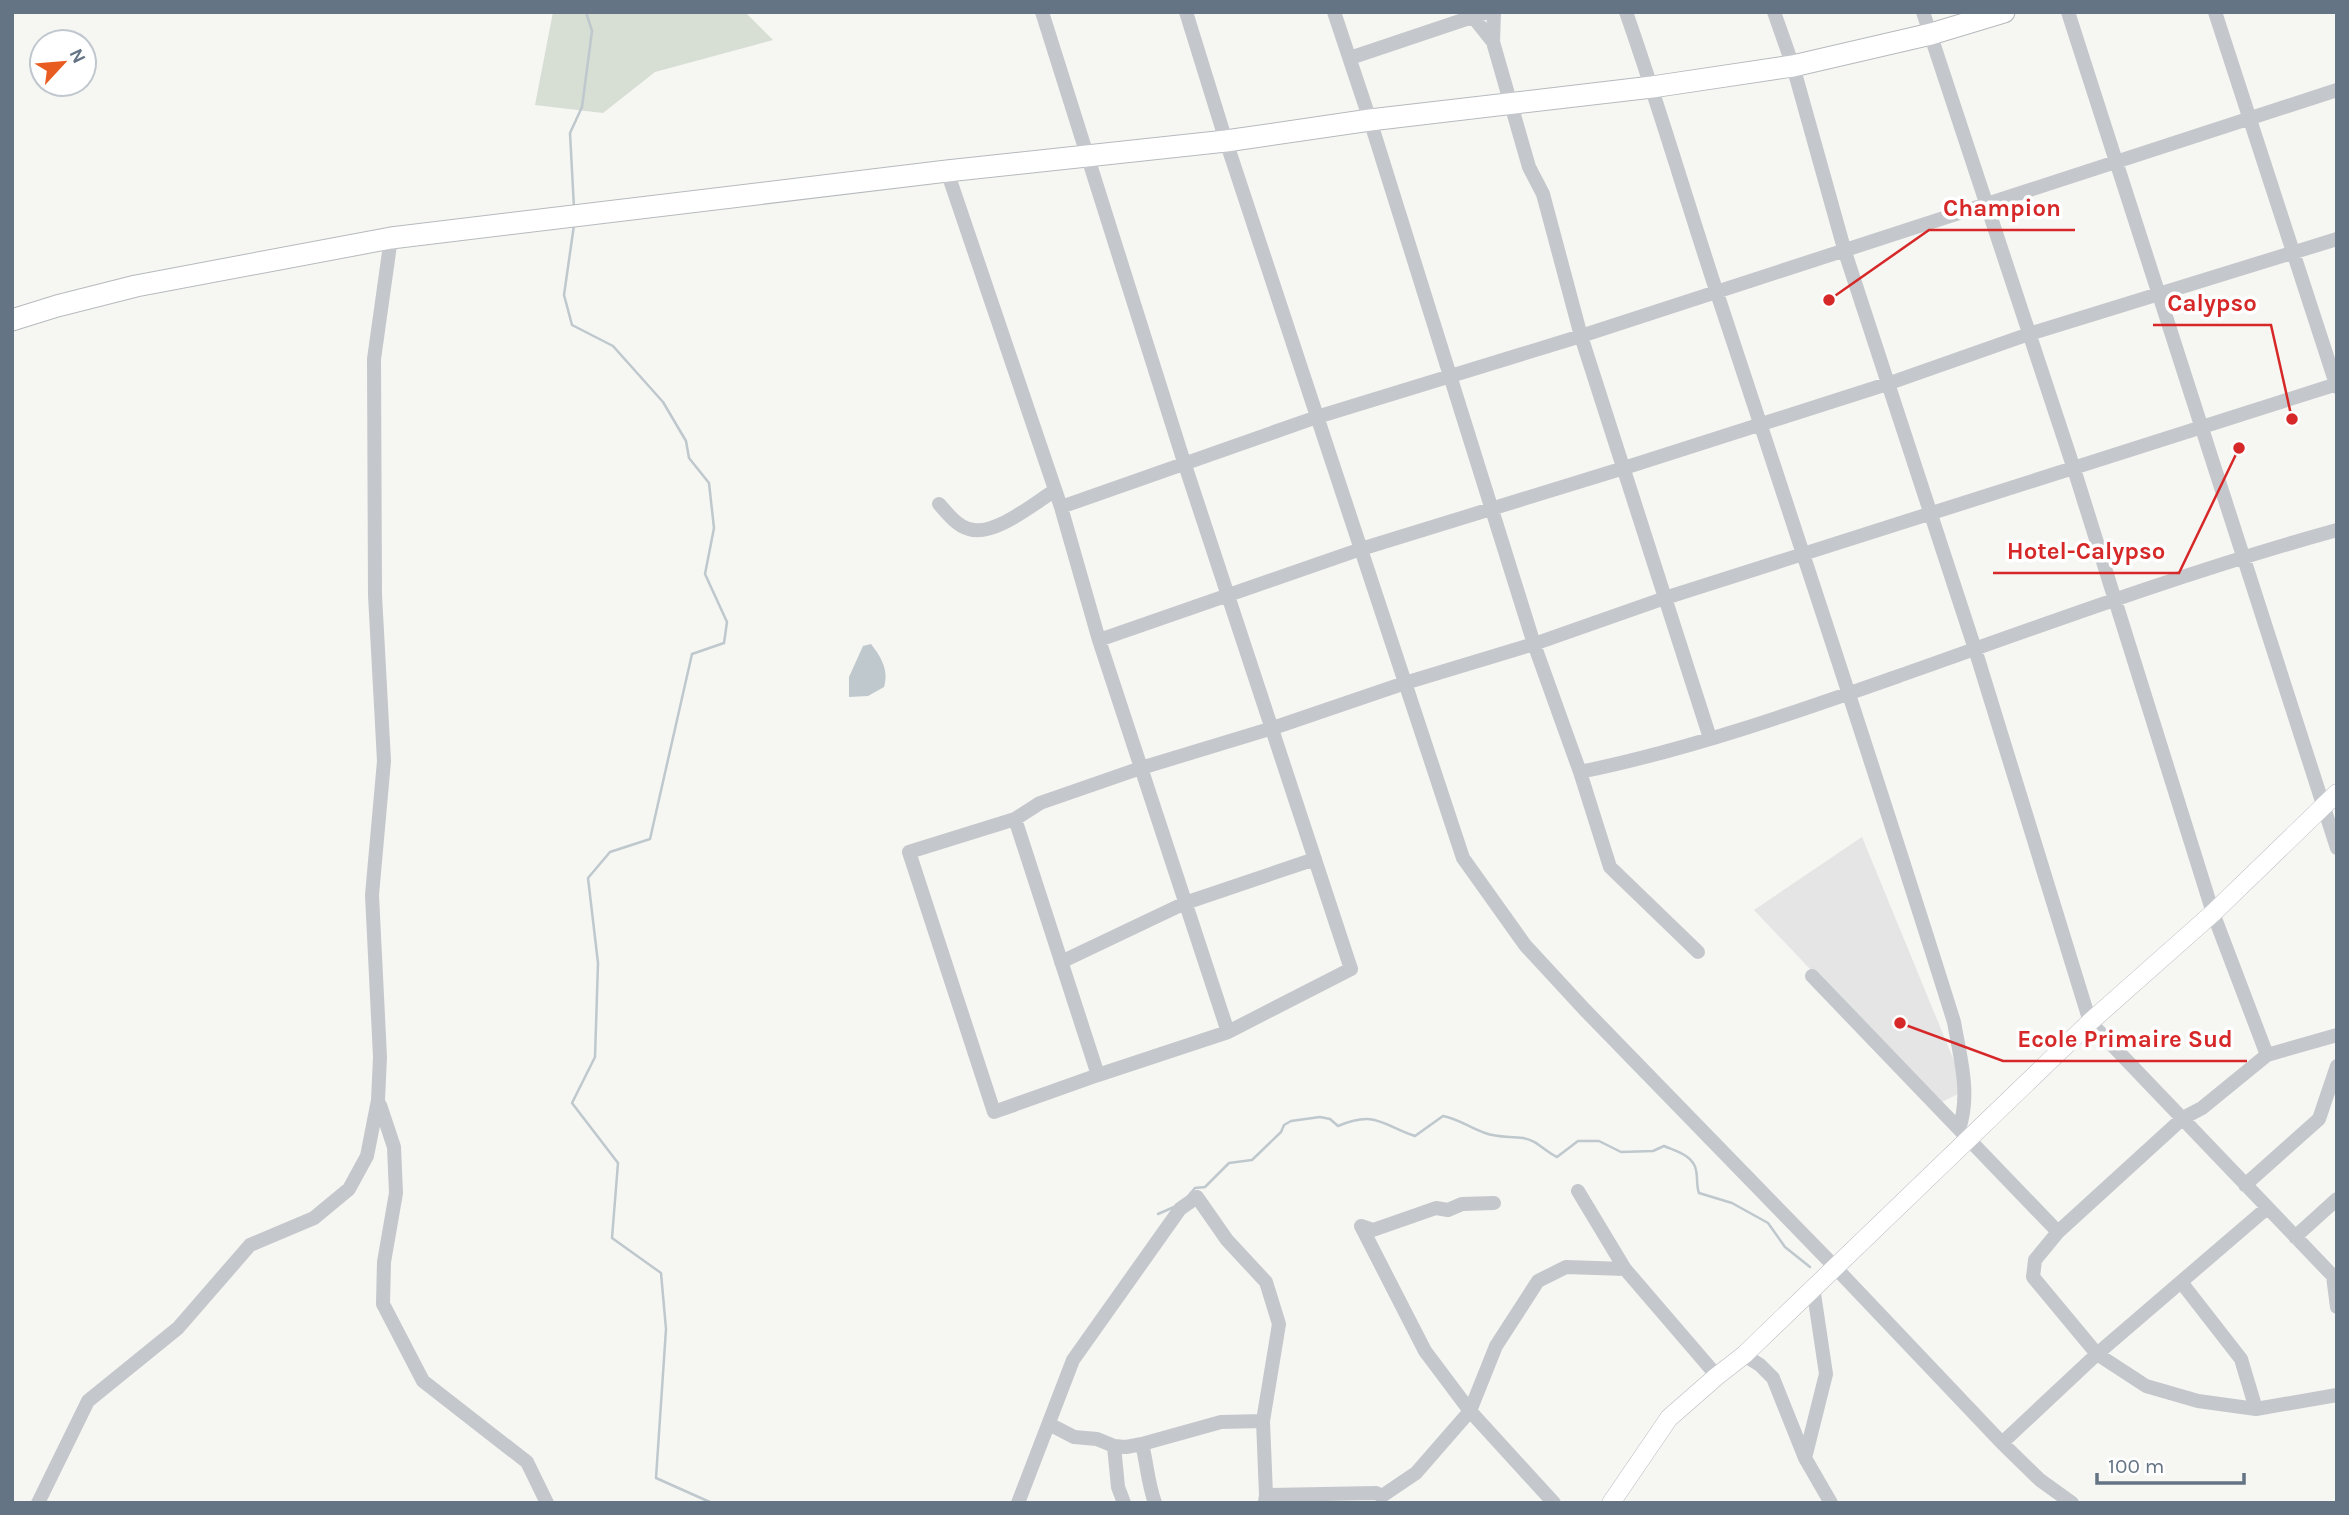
<svg xmlns="http://www.w3.org/2000/svg" width="2349" height="1515" viewBox="0 0 2349 1515" font-family="Karla,sans-serif">
  <rect width="100%" height="100%" fill="#f6f6f3"/>
  <path fill="#e4e5e4" d="M1862,837L1966,1090L1938,1104L1754,910Z"/>
  <path fill="#d7ded4" d="M553,12H745L773,40L655,72L603,113L535,105Z"/>
  <path fill="#bec8cd" d="M871,644C881,657 889,670 884,687L868,696L849,697V677L863,646Z"/>
  <g fill="none" stroke-linecap="round" stroke-linejoin="round">
    <path stroke="#bec8cd" stroke-width="2.5" d="M574,208L570,133L582,107L592,31L586,12
      M574,225L564,295L572,325L613,346L663,402L686,441L689,458L709,483L714,528L705,574L727,622L724,643L692,654L650,839L610,852L588,878L598,963L595,1057L572,1103L618,1163L612,1238L661,1273L666,1329L656,1478L712,1503
      M1189,1195L1195,1188L1205,1187L1229,1163L1252,1160L1281,1132L1284,1125L1291,1121L1320,1117L1330,1119L1338,1126C1376,1110 1382,1125 1415,1136L1443,1116C1459,1119 1470,1128 1485,1133C1498,1138 1510,1136 1523,1138C1537,1140 1544,1151 1557,1157L1578,1141H1599L1621,1152L1653,1151L1664,1146C1675,1151 1693,1155 1696,1170C1698,1178 1696,1185 1699,1193L1732,1203L1768,1223L1785,1247L1810,1267
      M1158,1214L1174,1207"/>
    <defs>
      <path id="major" d="M1611,1503L1669,1418L1717,1376L1744,1355L2090,1022L2213,913L2337,793"/>
      <path id="highway" d="M12,320L57,306L136,286L391,238L947,171L1226,141L1370,120L1652,87L1793,66L1931,34L2004,12"/>
    </defs>
    <use href="#major" stroke="#b7bbbf" stroke-width="19"/>
    <use href="#highway" stroke="#b6babd" stroke-width="23"/>
    <path stroke="#c4c7cb" stroke-width="14" d="M1042,12L1184,462L1351,969L1228,1032L1098,1075L994,1112L909,852L1015,819L1040,803L1141,768L1273,728L1405,683L1534,644L1665,598L2337,384
      M1186,12L1226,141L1463,858L1525,945L1585,1010L1834,1266L2002,1443L2040,1480L2072,1503
      M1334,12L1370,120L1534,644L1580,772L1610,867L1698,952
      M1472,12L1473,17L1493,42L1529,167L1543,194L1581,336L1710,738
      M1626,12C1659,106 1687,202 1718,296C1798,538 1878,779 1954,1022C1960,1057 1971,1094 1959,1129
      M1774,12L1793,66L1845,252L1975,649L2090,1022L2333,1276L2337,1307
      M1923,12L2074,469L2213,913L2267,1055
      M2068,12L2337,848
      M2215,12L2337,387
      M1493,42L1494,12
      M1350,58L1487,12
      M947,171L1061,507L1099,640L1228,1032
      M939,504C947,513 957,526 969,529C994,537 1033,504 1054,491
      M1061,507L1317,417L1581,336L2337,90
      M1099,640L1361,549L1624,468L1887,384L2029,334L2337,239
      M1580,772C1693,749 1802,710 1910,672C2051,622 2192,570 2337,530
      M1015,819L1098,1075
      M1061,962L1185,903L1315,859
      M1812,976L2058,1232
      M2337,1035L2267,1055L2202,1108L2183,1118L2058,1232L2035,1260L2033,1277L2097,1354L2146,1386L2198,1401L2256,1409L2337,1395
      M380,1105L394,1147L396,1193L384,1262L383,1304L423,1381L527,1462L547,1503
      M2245,1185L2319,1119L2337,1066
      M1578,1191L1625,1269L1717,1376
      M2295,1237L2337,1199
      M2181,1282L2241,1359L2256,1409
      M1744,1355L1760,1365L1773,1378L1805,1458L1831,1503
      M1049,1424L1074,1437L1097,1439L1114,1446
      M2002,1443L2097,1354L2267,1208
      M1805,1458L1826,1374L1813,1287
      M1265,1502L1266,1495L1376,1493L1382,1496L1416,1473L1470,1411L1425,1351L1361,1226L1373,1230L1436,1208L1448,1210L1462,1204L1494,1203
      M38,1503L88,1401L178,1328L250,1245L314,1218L349,1189L367,1156L378,1100L380,1057L372,895L384,761L375,595L374,359L391,238
      M1018,1503L1073,1360L1180,1209L1197,1197L1227,1240L1266,1282L1279,1324L1263,1421L1266,1495
      M1124,1503L1118,1487L1114,1446L1126,1447L1142,1444
      M1155,1503C1148,1484 1147,1464 1142,1444L1221,1422L1263,1421
      M1554,1503L1470,1411L1496,1346L1538,1281L1566,1267L1625,1269"/>
    <use href="#major" stroke="#fff" stroke-width="18"/>
    <use href="#highway" stroke="#fff" stroke-width="21"/>
  </g>
  <path fill="none" stroke="#d62828" stroke-width="2.5" d="M1829 300L1929 230H2075M2292 419L2271 325H2153M2239 448L2179 573H1993M1900 1023L2003 1061H2247"/>
  <g fill="#d62828" stroke="#fff" stroke-width="2.5">
    <circle cx="1829" cy="300" r="7"/>
    <circle cx="2292" cy="419" r="7"/>
    <circle cx="2239" cy="448" r="7"/>
    <circle cx="1900" cy="1023" r="7"/>
  </g>
  <g font-size="24" text-anchor="middle" font-weight="bold" fill="#d62828" stroke="#fff" stroke-width="7" stroke-linejoin="round" paint-order="stroke">
    <text x="2002" y="216">Champion</text>
    <text x="2212" y="311">Calypso</text>
    <text x="2086" y="559">Hotel-Calypso</text>
    <text x="2125" y="1047">Ecole Primaire Sud</text>
  </g>
  <rect width="2349" height="1515" fill="none" stroke="#647485" stroke-width="28"/>
  <g transform="translate(63 63) rotate(64)"><circle r="33" fill="#ffffff" stroke="#c1c7ce" stroke-width="2"/>
  <path d="M0-5L12 26L0 18L-12 26Z" fill="#e95c21"/>
  <text y="-10" font-size="19" font-weight="bold" text-anchor="middle" fill="#647485">N</text>
  </g>
  <path d="M2097 1473v10h147v-10" fill="none" stroke="#647485" stroke-width="3.5"/>
  <text x="2108" y="1473" font-size="21" fill="#647485" stroke="#ffffff" stroke-width="5" paint-order="stroke">100 m</text>
</svg>
